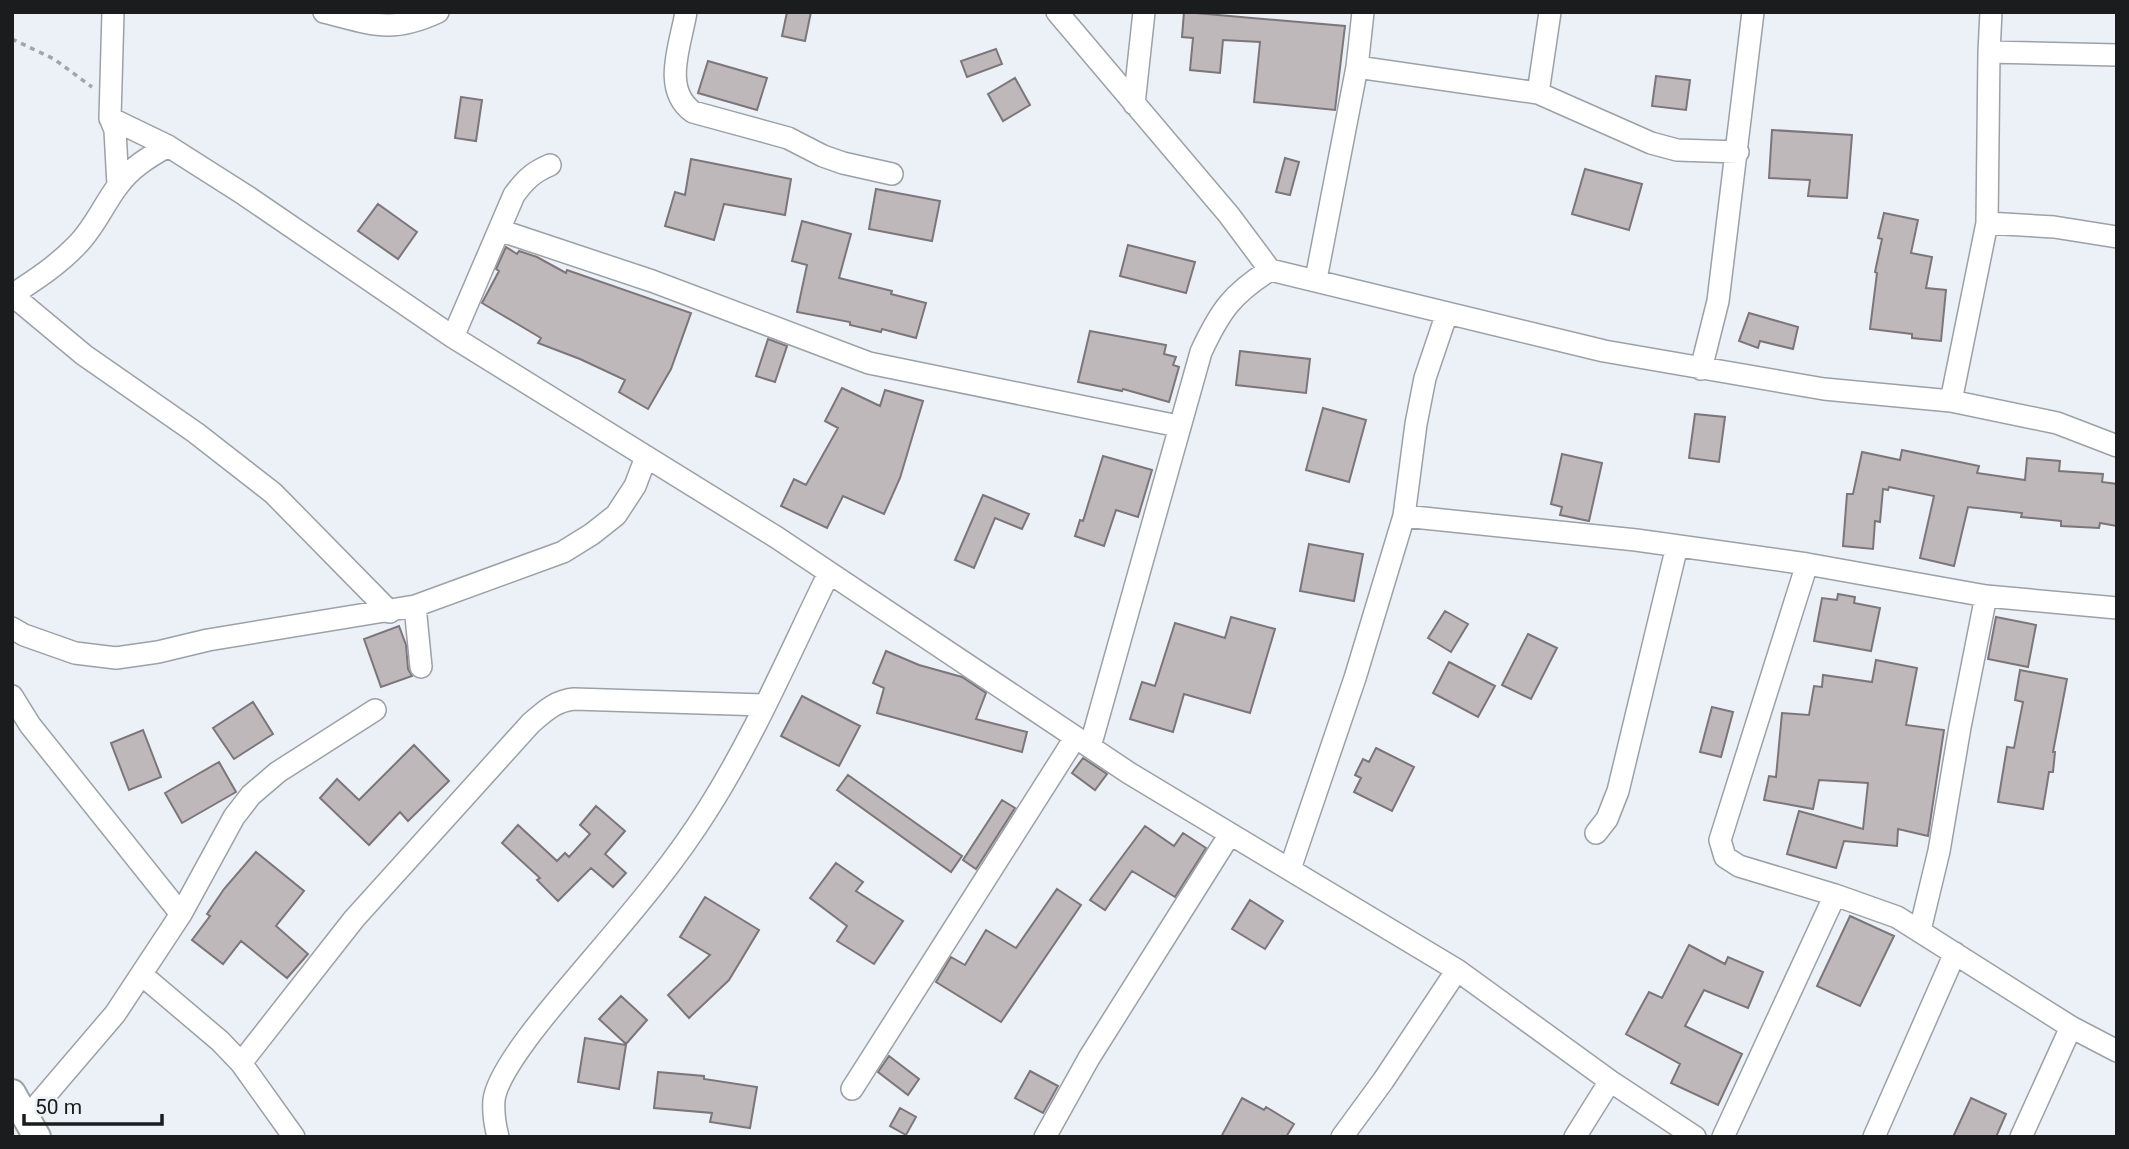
<svg xmlns="http://www.w3.org/2000/svg" width="2129" height="1149" viewBox="0 0 2129 1149" font-family="Roboto,sans-serif">
  <rect width="100%" height="100%" fill="#ebf1f6"/>
  <path fill="#bfb8bb" stroke="#7c7579" stroke-width="2" d="M787,12H811L805,41L782,36Z
    M1184,12L1345,26L1335,110L1254,102L1260,42L1223,40L1220,73L1190,70L1193,38L1182,37Z
    M996,49L1002,64L967,77L961,61Z
    M708,61L767,78L757,110L698,93Z
    M1656,76L1690,80L1686,110L1652,106Z
    M1015,78L1030,105L1003,121L988,94Z
    M461,97L482,100L476,141L455,138Z
    M1772,130L1852,135L1847,198L1808,196L1810,180L1769,178Z
    M1285,158L1299,162L1290,195L1276,192Z
    M691,159L791,179L785,215L724,204L714,240L665,226L675,192L685,195Z
    M1585,169L1642,184L1629,230L1572,214Z
    M876,189L940,201L932,241L869,229Z
    M378,204L417,232L398,259L358,231Z
    M1884,213L1918,220L1911,253L1932,257L1926,288L1946,290L1941,341L1912,338V334L1870,329L1877,273L1875,272L1882,239L1878,238Z
    M802,221L851,234L839,278L892,291L891,294L926,303L916,338L882,329L881,332L850,325V322L797,312L807,265L792,261Z
    M1128,245L1195,262L1186,293L1120,276Z
    M506,247L517,254L519,251L537,257L566,273L567,270L691,313L671,369L648,409L619,392L625,380L580,359L538,343L541,338L482,303L499,271L496,269Z
    M1749,313L1798,327L1793,349L1760,341L1758,348L1739,341Z
    M1090,331L1166,345L1164,354L1176,357L1173,365L1179,367L1169,402L1123,389L1122,391L1078,382Z
    M768,339L787,346L775,382L756,376Z
    M1240,351L1310,359L1306,393L1236,385Z
    M842,388L880,406L885,390L923,401L900,478L884,514L843,496L827,528L781,506L794,479L806,485L838,428L825,421Z
    M1323,408L1366,420L1349,482L1306,470Z
    M1695,414L1725,417L1719,462L1689,458Z
    M1902,450L1979,466L1977,473L2025,480L2027,458L2060,461L2059,471L2103,474L2102,482L2117,484V526L2100,523L2099,528L2061,526V521L2021,517L2022,513L1968,507L1954,566L1920,558L1934,496L1889,487L1888,490L1883,489L1880,522L1875,521L1873,549L1843,546L1847,494H1853L1862,452L1900,460Z
    M1562,454L1602,463L1589,521L1560,515L1562,507L1551,504Z
    M1103,456L1152,470L1138,517L1116,510L1104,546L1075,536L1080,520L1083,521Z
    M983,495L1029,514L1022,529L995,518L974,568L955,560Z
    M1309,544L1363,554L1354,601L1300,591Z
    M1838,594L1855,597L1854,603L1880,608L1871,651L1814,641L1822,598L1837,600Z
    M1445,611L1468,624L1451,652L1428,638Z
    M1231,617L1275,629L1250,713L1184,694L1173,732L1130,719L1142,682L1155,686L1175,623L1225,638Z
    M1996,617L2036,625L2028,667L1988,659Z
    M399,626L406,645L408,669L412,676L381,687L364,639Z
    M1528,634L1557,648L1531,699L1502,685Z
    M886,651L919,665L962,677L986,693L976,719L1027,732L1022,752L877,713L884,688L873,683Z
    M1876,660L1917,668L1906,725L1944,730L1928,836L1898,829L1897,846L1844,841L1836,868L1787,854L1799,811L1863,829L1868,783L1819,780L1813,809L1764,800L1769,776L1776,777L1782,713L1809,715L1814,686L1822,687L1823,675L1872,682Z
    M1449,662L1495,686L1478,717L1433,693Z
    M2020,670L2067,679L2053,752H2055L2053,772H2049L2043,809L1998,802L2007,747L2014,748L2023,702L2015,700Z
    M802,696L860,726L839,766L781,736Z
    M253,702L273,734L234,759L213,728Z
    M1712,707L1733,712L1721,757L1700,752Z
    M143,730L161,777L129,790L111,743Z
    M414,745L449,781L408,821L400,812L369,845L320,798L337,779L359,800Z
    M1376,748L1414,767L1392,811L1354,792L1361,778L1355,775L1363,759L1369,762Z
    M1083,758L1107,774L1095,790L1072,773Z
    M219,762L236,792L182,823L165,793Z
    M848,775L962,856L951,872L837,790Z
    M1002,800L1015,808L976,869L963,860Z
    M596,806L625,831L605,854L626,873L613,887L591,868L558,901L537,880L540,878L502,843L518,825L557,861L565,853L569,857L590,834L580,825Z
    M1145,826L1174,846L1183,833L1206,848L1175,897L1132,871L1105,910L1090,900Z
    M256,852L304,891L276,926L308,954L287,978L241,941L223,964L192,940L210,916L207,914L224,889Z
    M836,863L863,882L856,891L903,921L874,964L837,941L847,926L810,898Z
    M1057,889L1081,905L1001,1022L936,982L951,957L965,965L986,930L1016,948Z
    M705,897L759,930L729,980L689,1018L668,995L710,955L680,937Z
    M1250,900L1283,921L1265,949L1232,929Z
    M1850,916L1894,936L1860,1006L1817,986Z
    M1689,945L1725,964L1728,957L1763,972L1748,1008L1704,990L1685,1026L1742,1054L1718,1105L1671,1083L1680,1064L1626,1034L1649,992L1662,998Z
    M621,996L647,1020L626,1044L599,1019Z
    M585,1038L626,1045L619,1089L578,1082Z
    M889,1056L919,1079L908,1095L878,1072Z
    M1030,1071L1058,1086L1043,1113L1015,1098Z
    M658,1072L704,1076V1079L757,1087L750,1128L710,1122L712,1113L654,1108Z
    M1242,1098L1264,1110L1266,1107L1294,1124L1286,1137H1221Z
    M1971,1098L2006,1114L1996,1137H1953Z
    M900,1108L916,1117L906,1135L890,1126Z"/>
  <g fill="none" stroke-linecap="round" stroke-linejoin="round">
    <defs>
      <path id="minor" d="M113,12L110,118L168,146L245,195L453,337L776,537L1129,773L1457,970L1610,1081L1695,1137
        M324,12C372,24 391,34 438,12
        M686,12C681,44 661,89 693,112L788,138L823,156L843,163L892,174
        M1057,12L1229,215L1270,270L1604,351L1824,389L1951,401L2057,423L2117,446
        M1989,52L2117,55
        M1357,67L1538,93L1651,143L1677,150L1738,152
        M1538,93L1550,12
        M1134,104L1144,12
        M110,118L115,130L118,186
        M168,146C149,157 130,168 117,187C103,206 94,228 77,245C58,265 35,280 12,295L84,355L196,433L273,493L390,612
        M1987,223L2054,227L2117,237
        M499,230L652,281L869,363L1178,426
        M1316,279L1357,67L1363,12
        M453,337L514,195C525,180 533,172 550,165
        M1701,369L1718,301L1753,12
        M1951,401L1987,223L1989,52L1991,12
        M1404,516L1636,540L1807,564L1986,596L2117,608
        M1807,564L1720,840L1725,857L1739,866L1835,895
        M415,606L421,667
        M12,628L24,635L75,653L116,658L158,652L208,640L415,606L563,552L592,534L616,515L635,486L646,457
        M12,696L30,725L181,914
        M1090,747L1201,352C1220,311 1232,294 1270,270
        M1596,833L1607,819L1618,791L1677,546
        M1290,869L1355,678L1404,516L1416,424L1425,378L1447,313
        M1920,930L1939,851L1960,727L1986,596
        M142,975L220,1041L241,1063L294,1137
        M241,1063L354,919L531,723C545,711 555,701 574,699L764,705
        M852,1089L1075,738
        M27,1117L115,1014L181,914L234,817L251,795L278,772L375,710
        M498,1137C495,1125 493,1112 494,1100C498,1065 570,986 594,957C634,910 675,862 708,809C755,735 790,652 829,573
        M1045,1137L1089,1058L1230,834
        M1342,1137L1383,1081L1457,970
        M1575,1137L1610,1081
        M1723,1137L1835,895L1897,917L2071,1027L2117,1051
        M1874,1137L1955,953
        M2021,1137L2071,1027"/>
      <path id="tertiary" d="M12,1093L37,1137"/>
    </defs>
    <use href="#minor" stroke="#9ca1a7" stroke-width="24"/>
    <use href="#tertiary" stroke="#9ca1a7" stroke-width="30"/>
    <path stroke="#a1a6a9" stroke-width="3.5" stroke-dasharray="5 5" stroke-linecap="butt" d="M12,39L54,59L92,87"/>
    <use href="#minor" stroke="#fff" stroke-width="21"/>
    <use href="#tertiary" stroke="#fff" stroke-width="26"/>
  </g>
  <rect width="2129" height="1149" fill="none" stroke="#1a1c1d" stroke-width="28"/>
  <path d="M24 1114v10h138v-10" fill="none" stroke="#1a1c1d" stroke-width="3.5"/>
  <text x="35" y="1114" font-size="21" fill="#1a1c1d" stroke="#ebf1f6" stroke-width="5" paint-order="stroke">50 m</text>
</svg>
